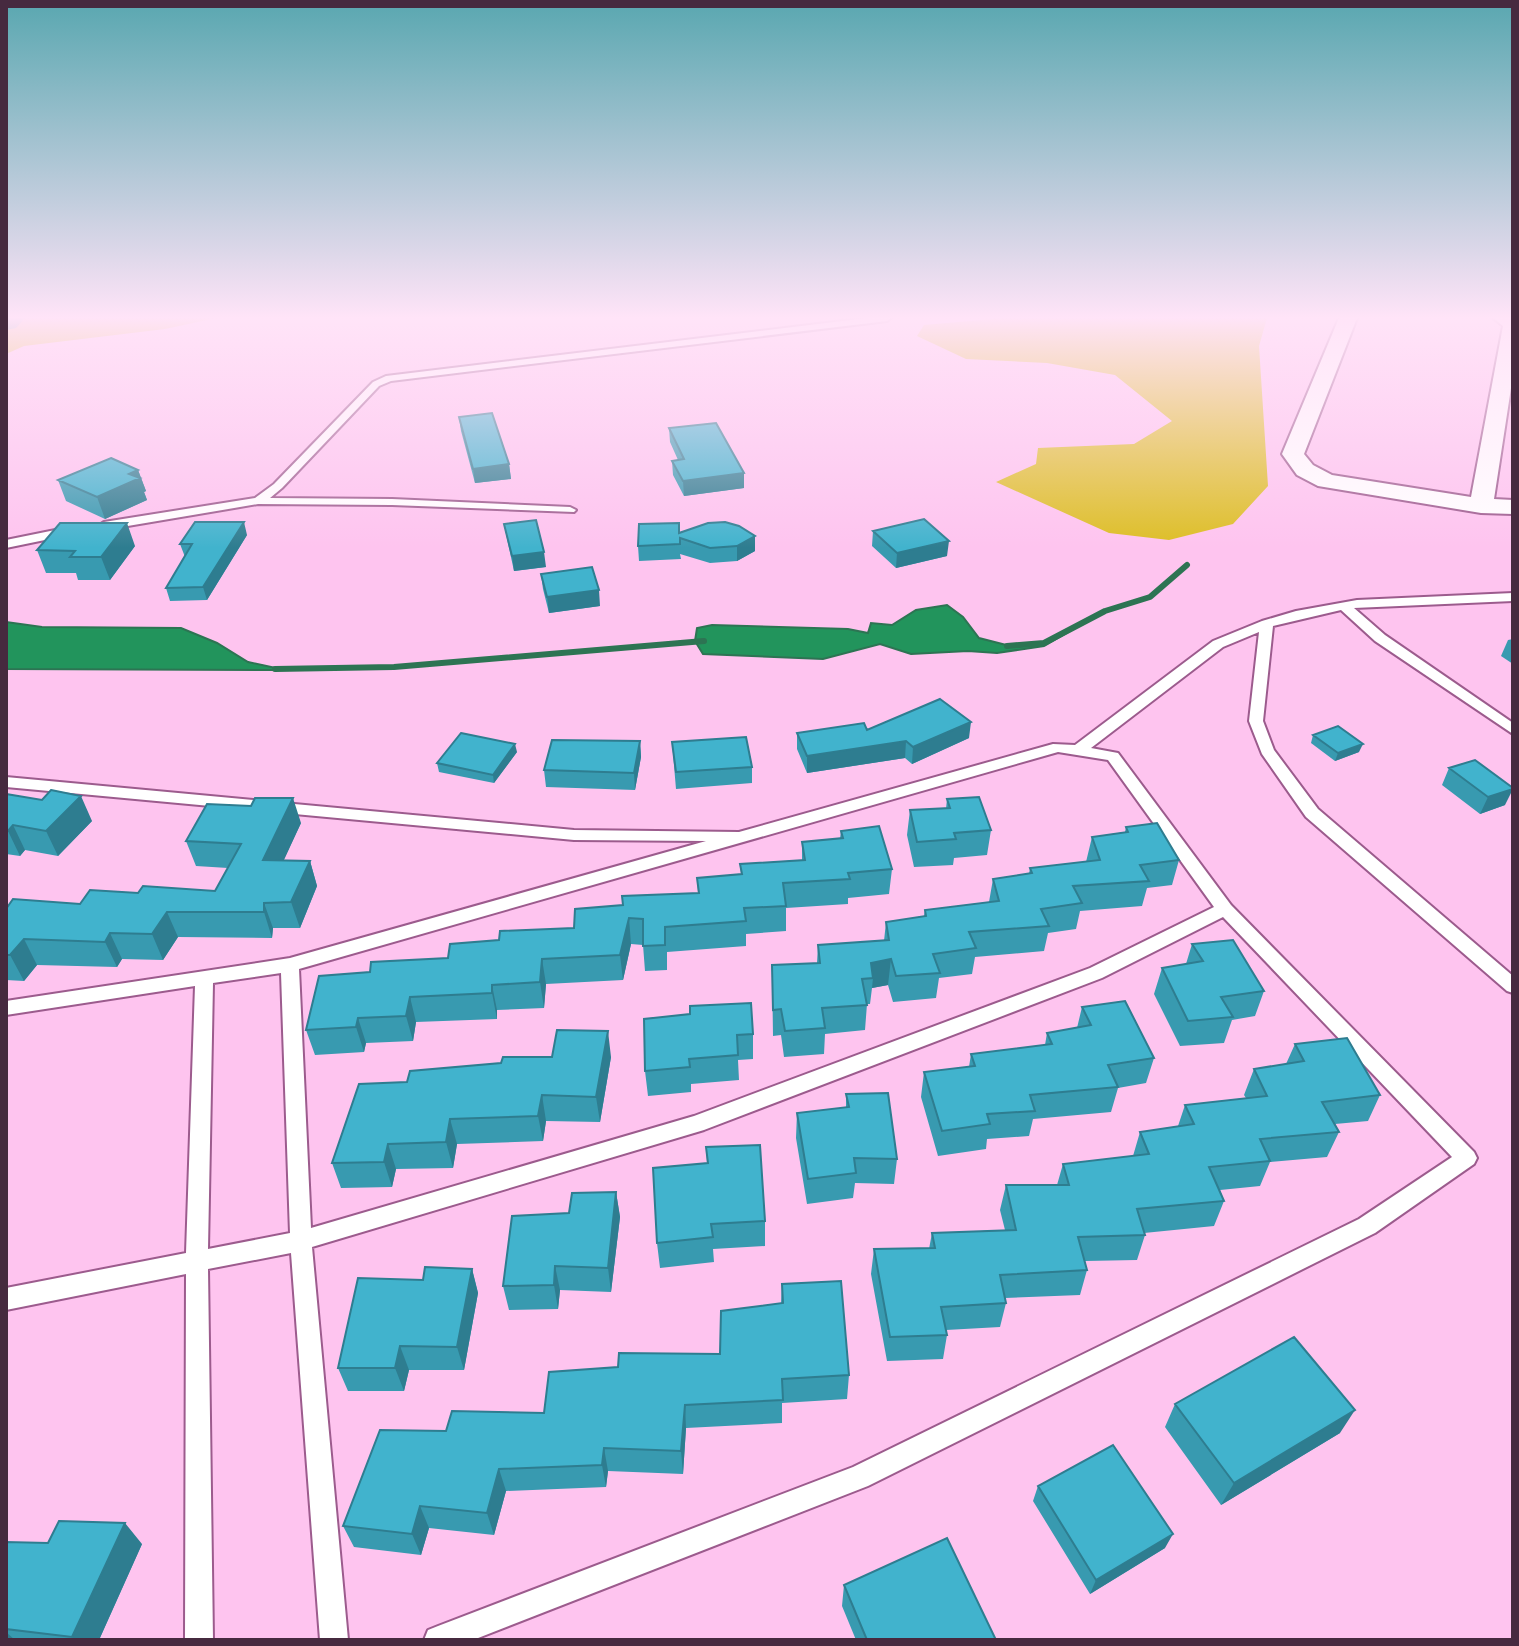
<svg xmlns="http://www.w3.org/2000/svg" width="1519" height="1646" viewBox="0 0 1519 1646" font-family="'Alegreya Sans',sans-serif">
  <rect width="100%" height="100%" fill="#fec4ef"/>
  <path fill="#ddbe25" d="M6,318H216L165,329L24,346L6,354Z
    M1004,318H1267L1259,346L1268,486L1233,524L1169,540L1109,533L996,482L1036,464L1038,448L1134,444L1172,421L1115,375L1047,363L966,359L917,336L924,325Z"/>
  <path fill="#22945c" stroke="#2d7453" stroke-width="2" d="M947,605L963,617L979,638L1014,647L1044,643L1079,626L1044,646L997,653L968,651L911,654L880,644L823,659L703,654L695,641L697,628L712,625L848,629L868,633L871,623L892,625L916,610Z
    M6,622L42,627L181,628L217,643L248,662L285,670L6,669Z"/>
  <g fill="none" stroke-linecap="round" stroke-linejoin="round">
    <path stroke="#2d7453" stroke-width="6" d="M1007,646L1044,643L1105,611L1150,597L1187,565
      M275,669L394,667L704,641"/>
    <path fill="#22945c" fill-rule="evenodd" d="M6,318H25L16,328L6,330Z"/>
    <defs>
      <path id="service" d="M867,318H891L887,321L391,381L379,386L282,488L270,498L392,499L570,507L576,510L574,512L392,505L258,504L104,530L98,526L104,522L255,498L274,484L373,382L386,376Z
        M70,527L76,531L74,534L6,548V540Z
        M1513,593V601L1354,608L1385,635L1513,723V734L1375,641L1341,610L1273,626L1263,721L1274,750L1318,809L1513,976V993L1507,991L1306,817L1262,754L1249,721L1259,632L1223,647L1091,748L1118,753L1231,905L1474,1152L1477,1158L1474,1164L1375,1233L868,1486L473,1640H424L428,1630L438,1626L853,1467L1359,1219L1452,1157L1223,917L1102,978L704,1130L312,1247L348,1640H320L291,1253L208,1269L213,1640H185L186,1274L6,1310V1288L186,1253L195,986L6,1015V1001L290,958L706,841L574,840L6,787V777L574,830L739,832L1053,744L1075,745L1213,641L1262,621L1296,611L1357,600ZM1058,752L1108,760L1214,907L1090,968L694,1116L311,1228L299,969ZM281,973L290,1233L208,1249L213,983Z"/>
      <path id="minor" d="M1339,318H1357L1304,454L1313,465L1332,475L1471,497L1503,326L1493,318H1513V375L1494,499L1513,500V514L1481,513L1318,486L1297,475L1282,454Z"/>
    </defs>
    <use href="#service" stroke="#9c5b8d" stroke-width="4"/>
    <use href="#minor" stroke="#9c5b8d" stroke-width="4"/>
    <use href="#service" fill="#fff" fill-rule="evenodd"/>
    <use href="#minor" fill="#fff" fill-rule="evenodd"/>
  </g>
  <path fill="#389ab0" d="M459,417L509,464L511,479L475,483L461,431Z
    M669,428L744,473V488L684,496L673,475L672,461L678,460L670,442Z
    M138,470L146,491L144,492L147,500L105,519L66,501L58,480Z
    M708,523L755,551L737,561L710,563L680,554L681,559L639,561L638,546Z
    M504,524L546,567L514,571L507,539Z
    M873,531L947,556L896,568L872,546Z
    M247,535L207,600L170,601L166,588L185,557L180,544Z
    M135,546L110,580H78L76,573H46L37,550Z
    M541,574L600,606L549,613L543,589Z
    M1513,639V664L1501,656L1508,640Z
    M867,730L969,738L912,764L905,758L807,773L797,749V733Z
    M1313,735L1359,752L1335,761L1311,743Z
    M640,741L641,757L635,790L546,787L544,770Z
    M672,742L752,767V783L676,789Z
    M517,752L494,783L439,772L437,763Z
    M1449,768L1505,805L1480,814L1442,785Z
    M6,794L42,800L92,821L58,856L25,850L20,856L6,854Z
    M947,799L991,830L987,855L954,858L953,865L914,867L907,835L910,810L946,809Z
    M301,823L283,861H310L317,886L300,928H273L272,938L178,937L163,960L122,959L117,967L37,965L24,981L6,980V909L80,904L138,893L215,891L228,868L196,866L186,841Z
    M1126,827L1179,860L1172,885L1147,888L1142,906L1080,911L1076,929L1048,933L1044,951L975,957L972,974L939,978L936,998L893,1002L888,985L872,988L870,1004H867L865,1030L825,1034L824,1054L784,1057L781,1035L773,1036L772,965L817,963L818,945L884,941L886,922L924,916L925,910L989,902L993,879L1029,874L1030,868L1086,862L1092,837L1125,832Z
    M841,831L892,869L889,894L848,898V904L786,908V931L746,934V946L667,952V970L645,971L643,945L631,944L623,980L546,984L544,1008L497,1010V1019L416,1022L413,1041L366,1043L364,1052L315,1055L306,1030L370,972L448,958L499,940L574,928L623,905L698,893L697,878L741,874L740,864L802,860V842L840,839Z
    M1192,944L1264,991L1255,1016L1232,1020L1224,1043L1180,1046L1154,994L1162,968L1186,964Z
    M1082,1007L1154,1058L1146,1083L1118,1088L1111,1112L1033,1119L1029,1136L987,1139L986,1149L938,1156L921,1097L924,1072L969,1067L971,1054L1045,1045L1047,1033L1077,1028Z
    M644,1019L753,1034V1059L738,1060L739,1080L691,1084V1092L648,1096L645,1071Z
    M1295,1044L1380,1095L1368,1121L1335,1124L1339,1132L1327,1157L1270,1162L1260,1186L1220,1190L1224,1201L1214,1226L1144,1233L1145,1235L1137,1260L1085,1261L1087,1270L1080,1295L1005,1298L1006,1303L1000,1327L946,1330L947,1335L943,1359L887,1361L871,1274L874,1249H929L932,1233L1005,1230L1000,1210L1006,1185H1057L1063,1164L1133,1156L1140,1132L1178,1126L1185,1105L1246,1098L1244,1095L1254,1069L1286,1064Z
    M611,1057L600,1122L546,1121L543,1141L457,1144L453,1168L396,1169L392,1187L341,1188L332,1163L407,1082L501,1063Z
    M846,1094L897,1159L894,1184L855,1183L853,1198L807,1204L796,1138L797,1113L846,1108Z
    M706,1147L765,1221V1246L713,1249L714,1262L660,1268L657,1243L707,1164Z
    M616,1192L620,1217L611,1292L560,1290L558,1309L509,1310L503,1286L569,1213Z
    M472,1269L478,1293L464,1370H409L404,1391H348L338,1368L423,1280Z
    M782,1284L849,1375L847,1399L782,1403V1423L686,1428L683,1474L608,1471L606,1487L506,1491L494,1535L429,1528L421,1555L354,1547L343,1526L446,1431L544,1413L618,1367L720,1354L781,1304Z
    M1175,1404L1340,1433L1221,1505L1165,1427Z
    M1038,1486L1165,1548L1090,1594L1033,1501Z
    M6,1542L142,1544L99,1640H6Z
    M844,1585L996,1640H856L842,1606Z"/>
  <path fill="#2e7d90" d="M509,464L511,479L475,483L473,469Z
    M138,470L146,491L144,492L147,500L105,519L97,497L129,474Z
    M744,473V488L684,496L683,481Z
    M244,522L247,535L207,600L203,587Z
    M127,523L135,546L110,580L101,557Z
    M755,536V551L737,561V546Z
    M949,541L947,556L896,568L897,553Z
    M544,552L546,567L514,571L512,556Z
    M599,590L600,606L549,613L547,597Z
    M971,722L969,738L912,764L913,747Z
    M640,741L641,757L635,790L634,773Z
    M906,741L905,758L807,773V756Z
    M515,744L517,752L494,783L493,775Z
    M1363,744L1359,752L1335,761L1338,753Z
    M1513,789L1505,805L1480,814L1488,797Z
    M81,796L92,821L58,856L46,831Z
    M293,798L301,823L272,886L263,860Z
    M13,825L25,850L20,856L8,831Z
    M310,861L317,886L300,928L291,902Z
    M264,903L273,928L272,938L264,912Z
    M167,912L178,937L163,960L152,934Z
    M629,918L631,944L623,980L620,955Z
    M110,933L122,959L117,967L105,942Z
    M24,939L37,965L24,981L10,955Z
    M542,959L546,984L544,1008L540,982Z
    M891,959L888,985L872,988L873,978L871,963Z
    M492,985L497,1010V1019L492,993Z
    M410,997L416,1022L413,1041L406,1016Z
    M358,1018L366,1043L364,1052L356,1027Z
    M608,1031L611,1057L600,1122L596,1097Z
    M542,1095L546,1121L543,1141L538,1116Z
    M450,1119L457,1144L453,1168L446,1142Z
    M388,1144L396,1169L392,1187L384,1162Z
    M616,1192L620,1217L611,1292L608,1268Z
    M555,1266L560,1290L558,1309L554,1285Z
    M472,1269L478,1293L464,1370L457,1347Z
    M400,1346L409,1370L404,1391L395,1368Z
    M685,1405L686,1428L683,1474L681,1451Z
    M1355,1410L1340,1433L1221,1505L1234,1483Z
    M604,1448L608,1471L606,1487L602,1465Z
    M499,1469L506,1491L494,1535L487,1513Z
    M420,1506L429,1528L421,1555L412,1534Z
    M125,1523L142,1544L99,1640H75L72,1637Z
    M1173,1534L1165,1548L1090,1594L1096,1580Z
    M6,1632L15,1640H6Z"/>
  <path fill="#41b3cd" stroke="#2e7d90" stroke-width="2" d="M492,413L509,464L473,469L459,417Z
    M716,423L744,473L683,481L672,461L684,459L669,428Z
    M111,458L138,470L129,474L140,478L97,497L58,480Z
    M924,519L949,541L897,553L873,531Z
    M536,520L544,552L512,556L504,524Z
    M195,522H244L203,587L166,588L192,544H180Z
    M725,522L739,526L755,536L737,546L710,548L680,538V544L638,546L639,524L679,523V533L708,523Z
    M60,523H127L101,557H70L75,551L37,550Z
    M592,567L599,590L547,597L541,574Z
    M940,699L971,722L913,747L906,741L807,756L797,733L864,723L867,730Z
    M1338,726L1363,744L1338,753L1313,735Z
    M461,733L515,744L493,775L437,763Z
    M746,737L752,767L676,772L672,742Z
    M552,740L640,741L634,773L544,770Z
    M1475,760L1513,788V789L1488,797L1449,768Z
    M51,790L81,796L46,831L13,825L8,831H6V794L42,800Z
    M979,797L991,830L954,833L956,839L917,842L910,810L950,808L947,799Z
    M255,798H293L263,860L310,861L291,902L264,903V912H167L152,934L110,933L105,942L24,939L10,955H6V909L13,899L80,904L90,890L138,893L143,886L215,891L241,844L186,841L207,804L251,806Z
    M1157,823L1179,860L1140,865L1149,881L1073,886L1082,903L1041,909L1049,926L969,932L976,948L933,954L940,973L896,976L891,959L871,963L873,978L862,979L867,1005L822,1008L825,1028L785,1031L781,1009L773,1010L772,965L820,963L818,945L889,940L886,922L926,916L925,910L999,901L993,879L1032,873L1030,868L1100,860L1092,837L1128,832L1126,827Z
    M879,826L892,869L848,873L850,879L783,883L786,906L744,908L746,921L665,927V945L643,946V919L629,918L620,955L542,959L540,982L492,985V993L410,997L406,1016L358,1018L356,1027L306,1030L319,976L370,972L371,962L448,958L450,944L499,940L500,931L574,928L575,909L623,905L622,896L699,893L697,878L742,874L740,864L805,860L802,842L843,838L841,831Z
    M1233,940L1264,991L1221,997L1233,1017L1188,1021L1162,968L1203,961L1192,944Z
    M1125,1001L1154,1058L1108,1065L1118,1087L1030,1095L1035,1111L987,1114L990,1124L942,1131L924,1072L975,1066L971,1054L1052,1044L1047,1033L1091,1025L1082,1007Z
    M751,1003L753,1034L737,1035L738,1055L689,1059L690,1067L645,1071L644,1019L690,1014V1006Z
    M557,1030L608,1031L596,1097L542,1095L538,1116L450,1119L446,1142L388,1144L384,1162L332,1163L359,1084L407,1082L410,1071L501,1063L503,1057H552Z
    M1347,1038L1380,1095L1322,1102L1339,1132L1260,1139L1270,1161L1209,1167L1224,1201L1137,1209L1145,1235L1078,1237L1087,1270L1000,1275L1006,1303L941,1307L947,1335L890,1337L874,1249L935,1248L932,1233L1016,1230L1006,1185H1069L1063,1164L1149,1154L1140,1132L1194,1124L1185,1105L1267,1096L1254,1069L1304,1061L1295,1044Z
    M888,1093L897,1159L854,1158L856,1173L808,1179L797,1113L849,1107L846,1094Z
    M760,1145L765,1221L711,1224L713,1237L657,1243L653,1168L708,1163L706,1147Z
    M616,1192L608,1268L555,1266L554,1285L503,1286L512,1216L569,1213L572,1193Z
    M425,1267L472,1269L457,1347L400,1346L395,1368H338L358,1278L423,1280Z
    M841,1281L849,1375L782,1379L783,1400L685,1405L681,1451L604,1448L602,1465L499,1469L487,1513L420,1506L412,1534L343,1526L380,1430L446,1431L452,1411L544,1413L549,1372L618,1367L619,1353L720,1354L721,1311L783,1303L782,1284Z
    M1294,1337L1355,1410L1234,1483L1175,1404Z
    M1113,1445L1173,1534L1096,1580L1038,1486Z
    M59,1521L125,1523L72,1637L6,1629V1542L48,1543Z
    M947,1538L996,1640H867L844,1585Z"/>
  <linearGradient id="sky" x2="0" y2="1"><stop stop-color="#59a7b0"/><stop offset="0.58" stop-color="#ffe4f8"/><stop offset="1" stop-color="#ffe4f8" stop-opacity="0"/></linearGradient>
  <rect width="1519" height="548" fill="url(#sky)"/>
  <rect width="1519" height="1646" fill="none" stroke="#462a3f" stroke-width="16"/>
</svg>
